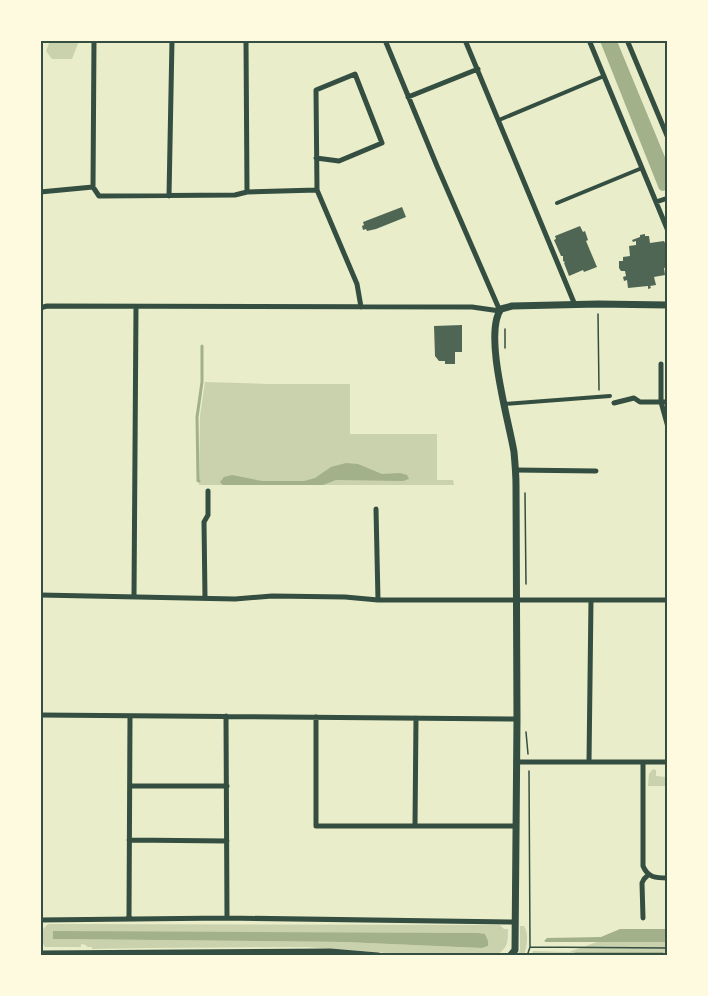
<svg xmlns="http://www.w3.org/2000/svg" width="708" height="996" viewBox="0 0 708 996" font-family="'Golos Text',sans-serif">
  <rect width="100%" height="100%" fill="#e9edc9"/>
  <path fill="#cad2ad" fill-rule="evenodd" d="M50,41H79L72,59H52L46,51Z
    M205,382L268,384H350V434H437V480H453L454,485H199L200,416Z
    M653,769L656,770V776L667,777V786H648L649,774Z
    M48,924L500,925L504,929H508C508,943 508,947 497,955L427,956L307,947L144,948L92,949V947H87L86,945L81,944V947H45L43,944V929ZM53,932L478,933L488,941V946L482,948L344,942L54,939Z
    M520,926H524C529,933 527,947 524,955H518L520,950Z
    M597,942H667V955L531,956L533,951L569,952Z"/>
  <path fill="#a3b18a" d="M600,41H617L667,162V190L662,191L659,189Z
    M346,463L358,464L382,474L400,473L407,475L409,479L403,481L336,480L323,485H223L220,482L224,477L232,475L262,481H304L315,478L331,467Z
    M620,929H667V942H546L544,941L547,938L601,937Z
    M53,931L478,933L485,934L488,941V946L482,948L344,942L53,939Z
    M576,952H663L664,955H569Z"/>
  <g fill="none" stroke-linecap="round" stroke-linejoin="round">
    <path stroke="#a3b18a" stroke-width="3" d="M199,481H198L197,417L202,382V346"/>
  </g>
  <path fill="#4f6655" d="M402,207L406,217L376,229L367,231L366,229L363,230L362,226L364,225L363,222Z
    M580,226L583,232L585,231L588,240L586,241L597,267L584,272L583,270L569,276L564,263L565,262L563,261V256H561L554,240L556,239L555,236Z
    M645,234V236H649L650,243L664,241L668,249V267L664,268L665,275L654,277L656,285L650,286L651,288L648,289V286L628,288L627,280L624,281L623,277L626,276L625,271H621L619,268V261H623V257L630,256L629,246L636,245V241L633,242L632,240L640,237V235Z
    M462,325V352H455V364H445V361H439L435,356L434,326Z"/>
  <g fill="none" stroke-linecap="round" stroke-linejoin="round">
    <path stroke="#344e41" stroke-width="1.5" d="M598,314L599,390
      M505,348V329
      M525,493L526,584
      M526,732L528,754
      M530,947L668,948
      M527,956L530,947L529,771"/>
    <path stroke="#344e41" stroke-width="4" d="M499,120L604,76
      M557,203L642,168
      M504,404L610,396"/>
    <path stroke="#344e41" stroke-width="5" d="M246,40L247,192
      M385,40L437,166L500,311
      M465,40L575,305
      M589,40L668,231
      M627,40L668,138
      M408,97L478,69
      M316,158L339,161L382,143L355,74L316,90L317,190
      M93,187L94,40
      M40,192L93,187L99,196L235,195L247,192L317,190L357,284L361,307
      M169,196L172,40
      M656,202L668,198
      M40,308L47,306L472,307L500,311
      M661,364V402L668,427
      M614,403L634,398L640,402H668
      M515,470L596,471
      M376,509L378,600
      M40,595L235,599L272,596L345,597L378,600H668
      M134,596L136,307
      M205,598L204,522L208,515V491
      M40,715L517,719
      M226,716L227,918
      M316,717V826H515
      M516,762H668
      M589,762L591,600
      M643,762V866C648,878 656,878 668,878
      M130,786H227
      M415,826L416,718
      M129,840L227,841
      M129,918L130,716
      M643,918L642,883L644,879L648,875
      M40,920L227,918L515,922"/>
    <path stroke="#344e41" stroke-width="7" d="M40,954L330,952L378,956
      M510,956L515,950L517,719L516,485C516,474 515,463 514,452C509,422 483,333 501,309L512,306L598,304L668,305"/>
  </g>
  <rect width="708" height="996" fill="none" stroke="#fefae0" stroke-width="84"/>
  <rect x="42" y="42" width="624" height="912" fill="none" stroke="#344e41" stroke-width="2"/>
</svg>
